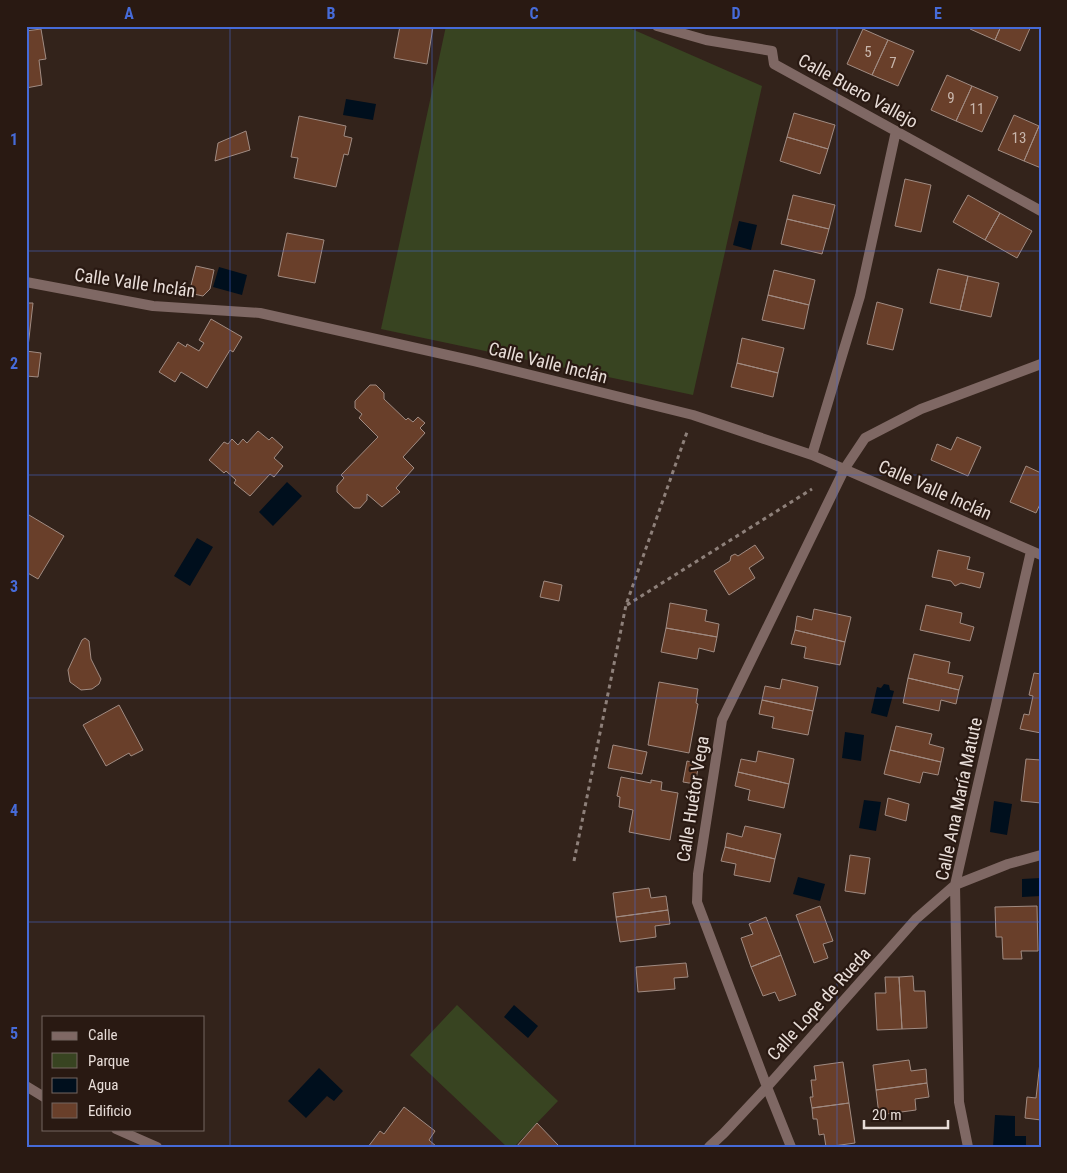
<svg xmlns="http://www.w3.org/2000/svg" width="1067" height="1173" viewBox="0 0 1067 1173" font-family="'Roboto Condensed',sans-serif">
  <rect width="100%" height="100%" fill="#33231b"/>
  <path fill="#384421" d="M446,26H625L762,86L693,395L381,329Z
    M457,1005L558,1101L514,1147H507L410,1055Z"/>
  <path fill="#000f1d" d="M346,99L376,104L373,120L343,115Z
    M739,221L757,225L751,250L733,245Z
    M219,267L247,275L242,295L213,287Z
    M287,482L302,496L273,526L259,512Z
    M197,538L213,547L190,586L174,576Z
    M884,684L889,685L890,690L894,691L887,717L871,713L877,687L881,688Z
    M845,732L864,735L861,761L842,758Z
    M864,800L881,802L876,831L859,828Z
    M994,801L1012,804L1007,835L990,832Z
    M798,877L825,884L820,901L793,894Z
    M1041,878V896L1022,897V879Z
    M514,1005L538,1026L528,1038L504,1017Z
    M319,1068L343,1091L334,1101L327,1096L306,1118L288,1101Z
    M995,1115L1015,1116V1136H1026V1147H993Z"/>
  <path fill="#693f2a" stroke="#a08b82" d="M400,26L433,27L427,64L394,58Z
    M971,26H1001L995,40L970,29Z
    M1001,26H1031L1020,51L995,40Z
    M41,29L46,59L39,60L42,85L26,88V31Z
    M863,29L888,40L872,75L847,64Z
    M888,40L914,51L898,86L872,75Z
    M947,75L972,86L956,121L931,110Z
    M972,86L998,97L982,132L956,121Z
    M794,113L835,125L828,149L787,137Z
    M1014,115L1039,126L1024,161L998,150Z
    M299,116L346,126L344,136L352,138L348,155L344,154L336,187L294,178L298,158L291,157Z
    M1039,126L1041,127V168L1024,161Z
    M246,131L250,150L215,161L218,143Z
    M787,137L828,149L820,174L780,161Z
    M905,179L931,185L921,232L895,226Z
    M793,195L835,205L829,229L787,219Z
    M968,195L1000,213L985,240L953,222Z
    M1000,213L1032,231L1017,258L985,240Z
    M787,219L829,229L822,254L781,244Z
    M287,233L324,240L315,283L278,276Z
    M196,266L214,270L210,289L203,296L189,293Z
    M938,269L968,276L960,310L930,303Z
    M774,270L815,280L809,305L768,295Z
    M968,276L999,283L991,317L960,310Z
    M768,295L809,305L804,329L762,320Z
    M877,302L903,309L893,350L867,344Z
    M26,303H33L28,347H26Z
    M211,319L242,337L233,352L230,350L207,388L181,372L175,382L159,372L178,342L186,347L187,344L199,351L204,343L199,340Z
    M742,338L784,348L778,373L737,363Z
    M26,351L41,353L38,377L26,376Z
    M737,363L778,373L773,397L731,387Z
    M370,385H376L384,393V399L406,420L408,418L413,422L418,417L425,423L420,428L425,433L403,457L414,468L396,488L400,492L382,507L367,494V500L360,508H354L337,492V486L344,478L341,475L378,437L359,418L362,414L355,408V401Z
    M258,431L269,440L272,437L283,447L274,458L283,466L274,477L270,474L250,496L234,483L236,480L226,471L224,473L209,460L224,442L228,444L232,439L238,445L243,439L247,443Z
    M957,437L981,447L968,476L931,460L937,444L951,450Z
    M1026,466L1041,473V502L1036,513L1010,502Z
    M29,515L64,536L38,579L26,572V520Z
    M755,545L764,558L749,568L755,578L729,595L714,571L730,561L731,556L735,554L738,556Z
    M938,550L970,557L967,569L984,573L980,588L961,583L955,586L951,581L932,577Z
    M544,581L562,585L559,601L540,597Z
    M670,603L707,610L705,621L719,624L717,637L666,628Z
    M926,605L962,613L960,623L974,627L970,641L920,630Z
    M814,609L851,617L845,642L795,630L797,616L812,620Z
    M666,628L717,637L714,652L699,648L697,659L661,652Z
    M795,630L845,642L840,665L804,658L806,647L791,644Z
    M85,638L89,641L91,659L101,679L99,684L92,689L81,690L70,682L68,670L82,640Z
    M914,654L950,662L948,673L963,676L959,690L908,678Z
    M1034,673L1041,674V733L1020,729L1024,714L1029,715L1033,696L1029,695Z
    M908,678L959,690L956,704L941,700L939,711L903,703Z
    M782,679L818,687L813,711L762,700L765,686L780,689Z
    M659,682L698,689L696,703L698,704L689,753L648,745Z
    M762,700L813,711L808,735L772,728L774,717L759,714Z
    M119,705L143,750L131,756L129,753L106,766L83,725Z
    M896,726L932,734L929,744L944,748L941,762L890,750Z
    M613,745L647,752L642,774L608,768Z
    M890,750L941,762L938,775L923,772L920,783L884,774Z
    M758,751L794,759L789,784L738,772L741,759L756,762Z
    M1026,759L1041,760V803L1021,801Z
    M687,761L699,764L695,784L683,782Z
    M738,772L789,784L784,808L748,800L750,790L735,786Z
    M621,777L651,783V780L662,782L661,790L678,793L670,840L629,832L633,810L619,807L620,797L617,796Z
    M888,798L909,804L906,821L885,815Z
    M745,826L781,834L775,859L725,847L727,833L742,837Z
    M725,847L775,859L770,882L734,875L736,864L721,861Z
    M850,855L870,858L865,894L845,891Z
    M649,888L651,898L666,896L668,910L616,917L613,893Z
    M820,906L833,941L823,944L828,958L814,963L796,915Z
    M1037,906L1038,951H1021L1022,959H1003L1002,937H996L995,907Z
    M668,910L670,924L655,926L656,937L620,942L616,917Z
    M766,917L781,955L751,967L741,938L753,934L749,924Z
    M781,955L796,995L779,1001L775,992L763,996L751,967Z
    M686,963L688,977L674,978L675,989L638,992L636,967Z
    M913,976L914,991H925L927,1028L902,1029L899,977Z
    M885,977H899L902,1029L877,1030L875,993H886Z
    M909,1060L911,1071L926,1069L927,1083L876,1090L873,1065Z
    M843,1062L849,1103L812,1108L810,1097H813L811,1080H816L814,1066Z
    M1040,1062H1041V1120L1025,1118L1027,1097L1036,1098Z
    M927,1083L929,1097L915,1099L916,1110L879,1115L876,1090Z
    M849,1103L855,1143L826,1147L824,1134L819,1135L817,1119H813L812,1108Z
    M404,1107L435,1131L429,1140L437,1147H368L380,1131L384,1134Z
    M537,1123L558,1145L556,1147H516Z"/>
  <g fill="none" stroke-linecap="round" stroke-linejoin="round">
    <path stroke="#8e807a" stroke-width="3" stroke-dasharray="4 4" stroke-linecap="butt" d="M627,605L812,489
      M574,861L626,605L687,432"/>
    <path stroke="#7f6864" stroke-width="10" d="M657,26L706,40L772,51L774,64L1041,211
      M26,282L153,306L260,313L474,361L693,415L812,455L1041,555
      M812,455L860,296L896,131
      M26,1086L44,1097
      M116,1129L157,1147
      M709,1147L724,1133L767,1087L916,919L955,885L1008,864L1041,855
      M791,1147L767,1087L697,902L698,874L722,720L845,468L865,438L921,409L1041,364
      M968,1147L959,1102L955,885L1031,551"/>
  </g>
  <path fill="none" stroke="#466bd8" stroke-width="1" stroke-opacity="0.55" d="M230,26V1147M432,26V1147M635,26V1147M837,26V1147M26,251H1041M26,475H1041M26,698H1041M26,922H1041"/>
  <g text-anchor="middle" stroke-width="4.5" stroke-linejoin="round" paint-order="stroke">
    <g font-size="15" fill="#c8b6ac">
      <text x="868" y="57">5</text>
      <text x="893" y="68">7</text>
      <text x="951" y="103">9</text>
      <text x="977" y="114">11</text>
      <text x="1019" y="143">13</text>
    </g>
    <g font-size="18" fill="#e8ddd8" stroke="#291912">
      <text transform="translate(858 91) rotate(29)" y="6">Calle Buero Vallejo</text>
      <text transform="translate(135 283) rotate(8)" y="6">Calle Valle Inclán</text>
      <text transform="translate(548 363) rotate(14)" y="6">Calle Valle Inclán</text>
      <text transform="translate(935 490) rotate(24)" y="6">Calle Valle Inclán</text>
      <text transform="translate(693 799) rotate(-81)" y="6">Calle Huétor Vega</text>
      <text transform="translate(959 799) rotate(-78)" y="6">Calle Ana María Matute</text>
      <text transform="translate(819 1004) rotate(-48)" y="6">Calle Lope de Rueda</text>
    </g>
  </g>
  <rect width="1067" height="1173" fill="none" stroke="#291912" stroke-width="55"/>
  <rect x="42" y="1016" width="162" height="115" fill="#291912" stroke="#756761"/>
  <rect x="52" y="1032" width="25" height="8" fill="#7f6864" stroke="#756761"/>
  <text x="88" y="1040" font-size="15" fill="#e8ddd8">Calle</text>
  <rect x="52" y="1053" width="25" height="15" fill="#384421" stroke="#756761"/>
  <text x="88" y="1066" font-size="15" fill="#e8ddd8">Parque</text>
  <rect x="52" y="1078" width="25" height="15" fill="#000f1d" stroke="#756761"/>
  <text x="88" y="1090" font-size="15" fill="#e8ddd8">Agua</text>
  <rect x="52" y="1103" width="25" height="15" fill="#693f2a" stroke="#756761"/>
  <text x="88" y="1116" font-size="15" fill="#e8ddd8">Edificio</text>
  <path d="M864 1120v8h84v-8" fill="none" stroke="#e8ddd8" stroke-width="2.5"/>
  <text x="872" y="1120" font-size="15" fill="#e8ddd8" stroke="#291912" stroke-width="4" paint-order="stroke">20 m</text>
  <rect x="28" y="28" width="1012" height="1118" fill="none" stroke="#466bd8" stroke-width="2"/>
  <g font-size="16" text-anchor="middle" font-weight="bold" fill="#466bd8">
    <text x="129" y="19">A</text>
    <text x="331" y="19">B</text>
    <text x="534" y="19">C</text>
    <text x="736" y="19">D</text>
    <text x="938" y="19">E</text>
    <text x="14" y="145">1</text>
    <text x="14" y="369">2</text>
    <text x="14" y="592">3</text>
    <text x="14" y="816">4</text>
    <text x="14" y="1039">5</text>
  </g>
</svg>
